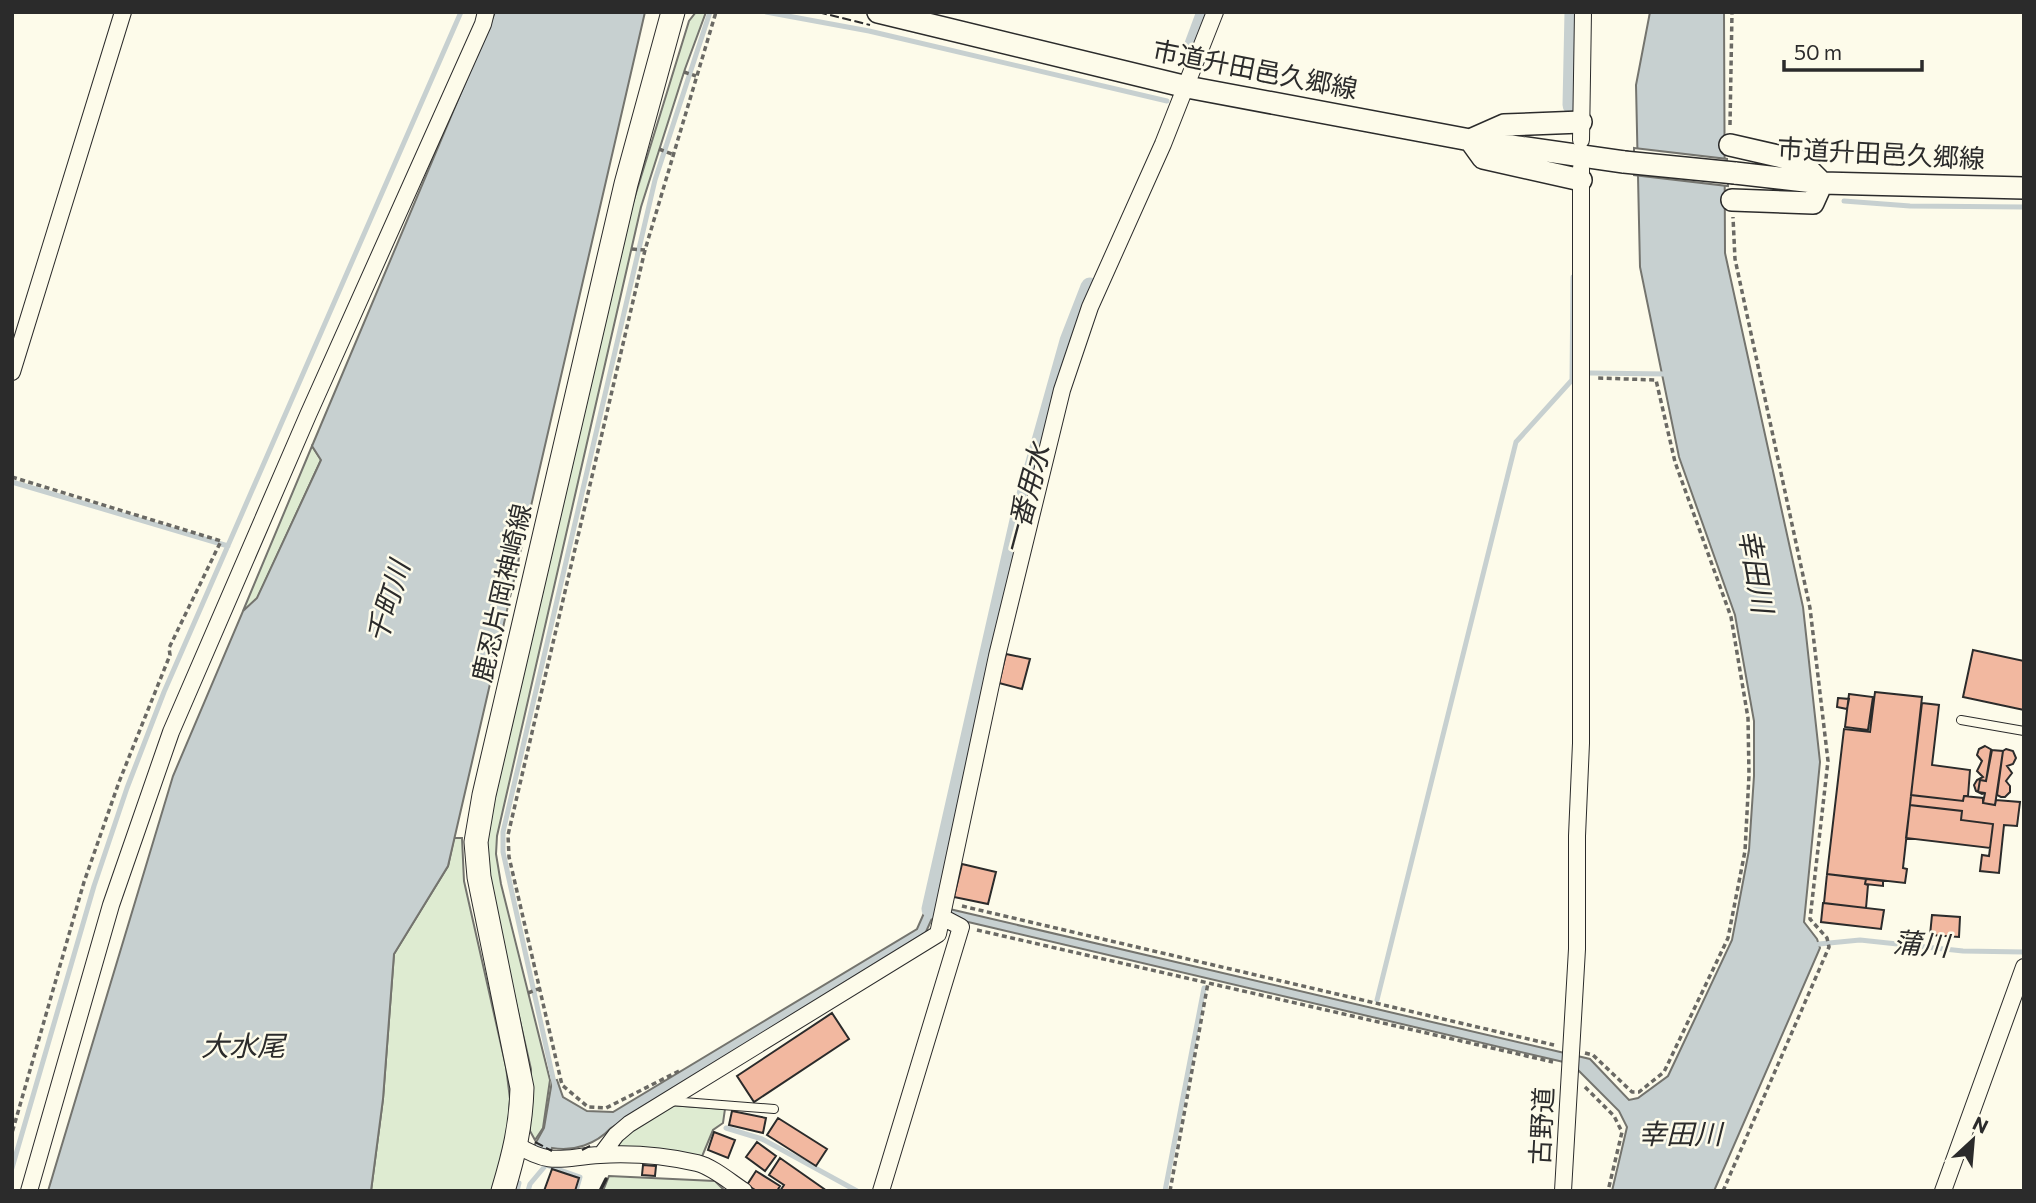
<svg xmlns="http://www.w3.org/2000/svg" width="2036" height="1203" viewBox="0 0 2036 1203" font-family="Commissioner,'Noto Sans JP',sans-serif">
  <rect width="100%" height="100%" fill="#fdfbea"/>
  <path fill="#deebd1" stroke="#74746e" stroke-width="2" d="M696,12H706L685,69L641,207L497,836L496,854L501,884L550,1080L543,1128L535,1140L530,1131L531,1069L488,881L487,830L632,206L689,21Z
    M312,446L321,460L257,599L243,611Z
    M454,838H462L464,881L506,1067L510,1099L508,1149L495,1191H371L383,1099L394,954L448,866Z
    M669,1105L725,1109L723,1123L713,1130L701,1159L620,1150L616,1142Z
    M609,1176L715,1181L725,1191H603Z"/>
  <path fill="#c7d0d0" stroke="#74746e" stroke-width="2" d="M495,12H645L448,866L394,954L383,1099L371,1191H48L173,776L243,611L257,598L321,460L312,446Z
    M1650,12H1724L1725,253L1803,607L1820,762L1804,922L1817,939L1820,948L1714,1191H1612L1627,1127L1619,1111L1572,1064L934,914L925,934L611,1128C596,1144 574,1152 552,1148L545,1164L529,1155L544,1128L552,1081L557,1080L563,1097L587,1111L613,1112L917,929L928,904L1590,1059L1629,1100L1638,1098L1668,1076L1732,940L1749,850L1754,776V721L1735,615L1679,457L1640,267L1636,85Z"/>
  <path fill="#fdfbea" stroke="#74746e" stroke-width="2" d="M1634,148L1727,159L1728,186L1634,175Z"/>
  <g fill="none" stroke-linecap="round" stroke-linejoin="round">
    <path stroke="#c7d0d0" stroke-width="5" d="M766,12L869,31L1167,101
      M1844,201L1910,206L2024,207
      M1590,373L1667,374
      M12,482L228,546
      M1819,944L1860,940L1963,951L2024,952
      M1377,1000L1516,442L1572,380L1573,277
      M555,1087L503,852V832L655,180L710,12
      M726,1128L762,1139L857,1191
      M12,1168L94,886L127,788L164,692L461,12
      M517,1191L519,1183
      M528,1191L530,1184L546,1165L580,1177L576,1191
      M1165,1191L1204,988"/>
    <path stroke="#c7d0d0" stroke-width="19" d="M1193,47L1206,12
      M1572,105L1574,12
      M931,909L1020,516L1069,341L1090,287"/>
  </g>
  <path fill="#f2b8a0" stroke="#2b2b2b" stroke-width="2" d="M1973,650L2024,661V710L1963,697Z
    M1006,654L1030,659L1022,689L999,683Z
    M1875,692L1922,697L1903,868L1907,869L1905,883L1827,874L1844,729L1870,732Z
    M1849,694L1873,697L1868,730L1845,727Z
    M1838,698L1849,699L1847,709L1837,707Z
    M1922,703L1939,705L1932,765L1970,770L1968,796H1964L1963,801L1911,795Z
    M1985,746L1992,750L1986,781L1980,780L1978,792L1985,793L1982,794L1976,791L1974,785L1977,780L1983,777L1977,771L1982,761L1977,755L1979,749Z
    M2006,749L2013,751L2016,758L2013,764L2007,766L2012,773L2006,781L2010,786V792L2005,797H2001L1997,795L2003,751Z
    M1991,750L2003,751L1995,805L1983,803L1985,793L1978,792L1980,780L1986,781Z
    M1911,795L1963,801L1964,796L1983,798V803L1995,805L1996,800L2020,802L2017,826L2004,825L1999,873L1980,871L1982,855L1989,856L1993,824L1961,820L1962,811L1910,805Z
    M1910,805L1962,811L1961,820L1993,824L1990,848L1906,838Z
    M962,864L996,872L988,904L954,897Z
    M1827,874L1866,879L1865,884L1868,885L1866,908L1824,903Z
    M1866,879L1883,881V886L1865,884Z
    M1823,903L1884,910L1881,929L1821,922Z
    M1932,915L1960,917L1959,937L1930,935Z
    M832,1013L849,1039L754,1102L737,1076Z
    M732,1111L766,1118L763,1133L729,1125Z
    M778,1118L827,1149L816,1166L767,1135Z
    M714,1132L735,1140L728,1158L708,1150Z
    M757,1142L776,1156L765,1171L746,1157Z
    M780,1158L827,1191H780L784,1185L769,1175Z
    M643,1165L656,1166L655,1176L642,1175Z
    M552,1169L579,1178L575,1191H544Z
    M756,1171L780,1186L777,1191H757L747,1185Z"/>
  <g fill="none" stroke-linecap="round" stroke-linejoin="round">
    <defs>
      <path id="service" d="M1961,720L2024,731
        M670,1101L774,1109"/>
      <path id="minor" d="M1581,140L1583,12
        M12,372L123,12
        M517,1145C552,1167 563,1157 600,1155C632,1153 666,1156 697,1163C713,1167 730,1182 744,1191
        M601,1155L616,1135L629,1124L938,934L997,656L1062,390L1090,307L1163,144L1215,12
        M29,1191L111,905L171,732L308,415L483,24L486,12
        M881,1191L961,927L942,917
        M1563,1191L1577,949V836L1581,743V168
        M1943,1191L2024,967"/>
      <path id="tertiary" d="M878,12L1187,87L1470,140L1624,162
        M1470,140L1483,158L1581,180
        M1470,140L1504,125L1581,122
        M1730,145L1800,161L1822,183
        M1735,173L1822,183L2024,188
        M1732,200L1813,203L1822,183"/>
      <path id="secondary" d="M503,1191C514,1154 521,1126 522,1088L479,877L476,842L484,795L626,184L673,12"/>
    </defs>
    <use href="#service" stroke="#2b2b2b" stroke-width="10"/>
    <use href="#minor" stroke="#2b2b2b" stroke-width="18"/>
    <use href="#tertiary" stroke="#2b2b2b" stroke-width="24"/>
    <use href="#secondary" stroke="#2b2b2b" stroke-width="25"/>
    <path stroke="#6a6964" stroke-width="3.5" stroke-dasharray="5 3.5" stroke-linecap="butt" d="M684,72L696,76
      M1730,125L1732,12
      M659,149L672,154
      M632,249L645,250
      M12,477L221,541L169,648L170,655L119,782L84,882L12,1133
      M962,906L1554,1045
      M977,930L1553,1062
      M528,993L541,988
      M1585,1053L1593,1055L1632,1092H1639L1664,1072L1728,938L1745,851L1749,775L1748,718L1731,617L1675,462L1656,380L1597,378
      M679,1071L606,1108L588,1107L562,1085L509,857L508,835L645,250L716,12
      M1585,1087L1614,1116L1622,1132L1608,1191
      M1170,1191L1208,983
      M1723,1191L1829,947L1827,938L1810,919L1828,761L1810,608L1735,259L1733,217"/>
    <use href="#service" stroke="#fdfbea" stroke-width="8"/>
    <use href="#minor" stroke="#fdfbea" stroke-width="16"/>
    <use href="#tertiary" stroke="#fdfbea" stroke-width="21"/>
    <use href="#secondary" stroke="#fdfbea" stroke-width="23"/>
    <defs>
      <path id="tertiary-bridge" d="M1624,162L1735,173"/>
    </defs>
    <use href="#tertiary-bridge" stroke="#2b2b2b" stroke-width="24" stroke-linecap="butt"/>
    <use href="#tertiary-bridge" stroke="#fdfbea" stroke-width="21"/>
    <path stroke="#2b2b2b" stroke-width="2" stroke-dasharray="9 3.5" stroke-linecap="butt" d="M818,12L870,25
      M2023,943L2024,941
      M535,1142L552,1151
      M582,1150L592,1145"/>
    <path stroke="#2b2b2b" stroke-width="3.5" d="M600,1191L606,1179"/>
  </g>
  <g text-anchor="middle" stroke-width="5" stroke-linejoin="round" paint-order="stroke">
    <g font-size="26" fill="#2b2b2b" stroke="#fdfbea">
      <text transform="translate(1255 70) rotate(11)" y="9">市道升田邑久郷線</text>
      <text transform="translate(1881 154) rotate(3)" y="9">市道升田邑久郷線</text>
      <text transform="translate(502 593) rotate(-77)" y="9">鹿忍片岡神崎線</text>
      <text transform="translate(1542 1126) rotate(-87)" y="9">古野道</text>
    </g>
    <g font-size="28" font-style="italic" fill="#2b2b2b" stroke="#fdfbea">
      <text transform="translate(1026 499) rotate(-75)" y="10">一番用水</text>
      <text transform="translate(1756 571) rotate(80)" y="10">幸田川</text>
      <text transform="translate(388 602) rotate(-73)" y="10">千町川</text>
      <text transform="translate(1921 944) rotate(4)" y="10">蒲川</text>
      <text x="243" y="1056">大水尾</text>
      <text x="1680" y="1144">幸田川</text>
    </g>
  </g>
  <rect width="2036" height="1203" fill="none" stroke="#2b2b2b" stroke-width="28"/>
  <g transform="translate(1973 1140) rotate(26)" stroke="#fdfbea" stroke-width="5" paint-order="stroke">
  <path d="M0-5L12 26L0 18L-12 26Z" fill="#2b2b2b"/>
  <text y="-10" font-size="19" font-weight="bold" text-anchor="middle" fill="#2b2b2b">N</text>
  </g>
  <path d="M1784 60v10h138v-10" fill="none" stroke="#2b2b2b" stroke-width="3.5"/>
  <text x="1794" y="60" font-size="21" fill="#2b2b2b" stroke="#fdfbea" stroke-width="5" paint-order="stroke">50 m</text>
</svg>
